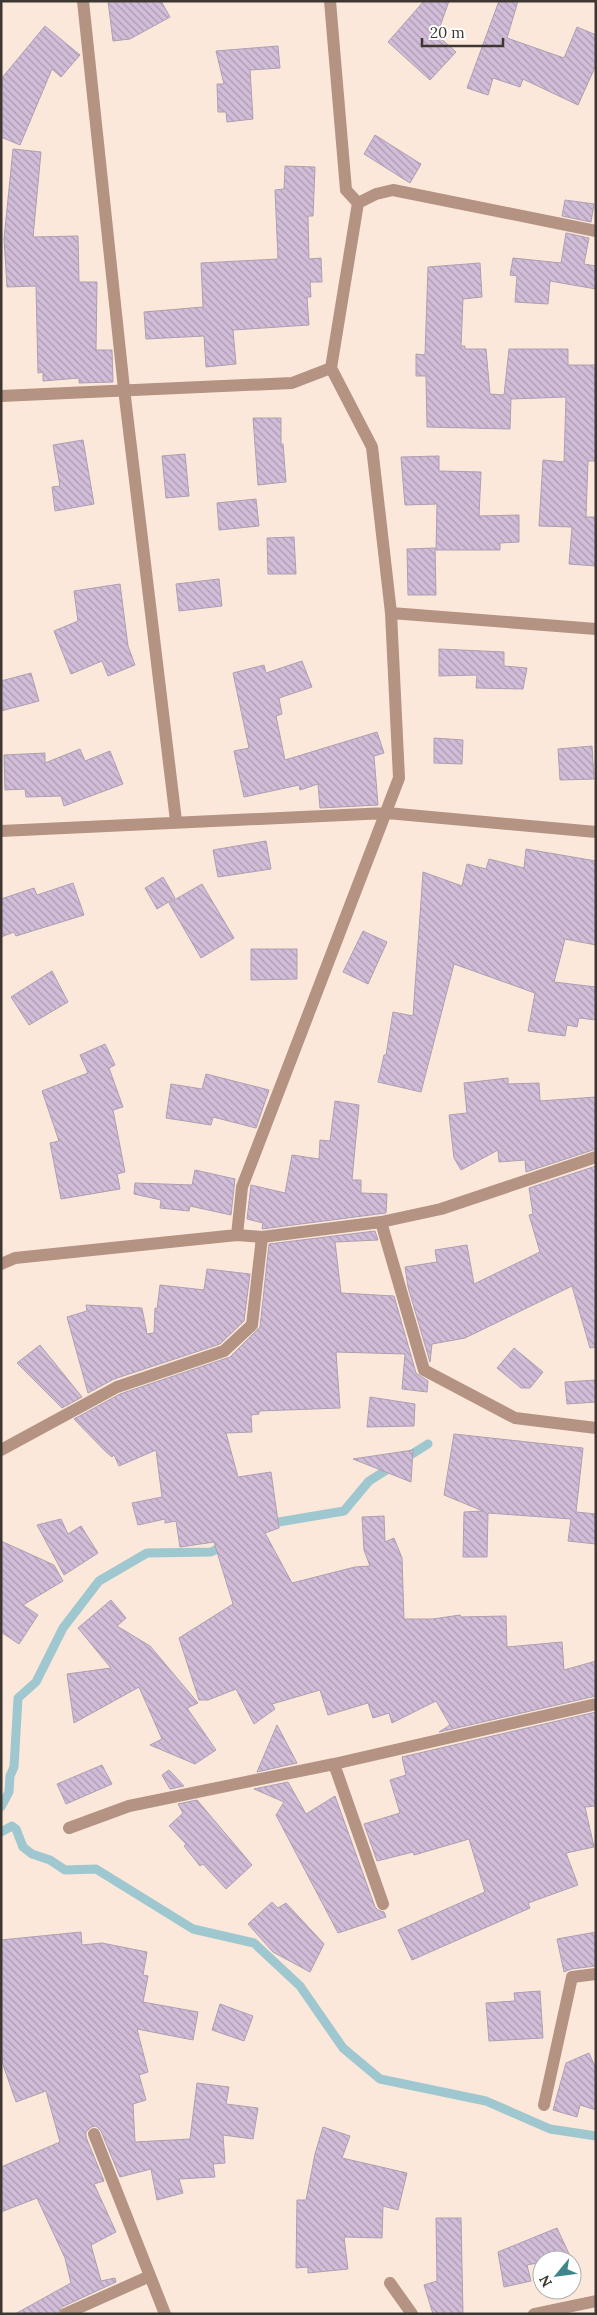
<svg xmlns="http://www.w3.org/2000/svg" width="597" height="2315" viewBox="0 0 597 2315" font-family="Lora,serif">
  <defs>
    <pattern id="building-back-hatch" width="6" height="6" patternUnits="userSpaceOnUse" patternTransform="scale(1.25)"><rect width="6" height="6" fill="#d2bdd9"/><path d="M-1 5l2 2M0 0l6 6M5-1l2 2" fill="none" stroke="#ac9ab1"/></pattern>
  </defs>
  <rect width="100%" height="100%" fill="#fbe8db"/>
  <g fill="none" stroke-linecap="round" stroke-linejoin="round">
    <path stroke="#9fc7cf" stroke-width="9" d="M267,1524L344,1511L369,1481L428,1444
      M1,1807L9,1792L10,1776L14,1767L18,1698L36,1682L63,1628L99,1581L147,1553L211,1552L226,1545
      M1,1832L12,1826L16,1829L23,1847L32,1854L50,1860L65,1870L96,1869L193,1929L254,1943L300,1986L343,2048L380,2079L486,2101L550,2129L596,2136"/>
  </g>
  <path fill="url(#building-back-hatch)" stroke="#aca0b1" d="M108,1H161L170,17L130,39L113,41Z
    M424,1H449L437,35L456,52L430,80L388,42Z
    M499,1H518L507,38L564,58L577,27L596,35V65L578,105L523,79L520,87L493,78L488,95L467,88Z
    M45,26L80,55L61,77L52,69L20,145L1,137V79Z
    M278,46L280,68L250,70L253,119L227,122L226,112H218L217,84H224L216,51Z
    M375,135L421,164L410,183L364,154Z
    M13,149L41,152L33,237L78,236L79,282H97L96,350H112L113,382L79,383V378L43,381V372L38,373L36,286L7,287L4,239Z
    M285,166L315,167L313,216H308L309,259L321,258L322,282H310L311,297H307L309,325L233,330L236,364L206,367L204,336L146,339L144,312L203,307L201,263L278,259L275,190L284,189Z
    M565,200L594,204L591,222L562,216Z
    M566,233L589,238L584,264L596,266V289L550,281L548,304L515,302L517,276L510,275L513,258L561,263Z
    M480,263L482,297L463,299L461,346H465V349H486L490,394L504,395L509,349H568V365H596V461H588L586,517H596V566L569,564L572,527L539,526L543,460L564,462L566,397L511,399L510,429L427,427L426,376H416V354L425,355L428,267Z
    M253,418H281V444H283L286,482L258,485Z
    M83,440L94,504L55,511L52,487L60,486L53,445Z
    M185,454L189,496L166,498L162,456Z
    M439,456V471L481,472L479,516L519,515V542L500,543V550H436L437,504L405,505L401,457Z
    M256,499L259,526L219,530L217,503Z
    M294,537L296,574H268L267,538Z
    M435,548L436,595H408L407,549Z
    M219,579L222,606L179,611L176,584Z
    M120,584L128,646L135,665L108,676L102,661L71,674L54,631L78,621L74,591Z
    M439,649L504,652V666L527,668L523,689L476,688L477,675L439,676Z
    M302,661L312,687L279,698L282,714L276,716L285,760L377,732L384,753L374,756L378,805L320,808L318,784L300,790L299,785L244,797L234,751L249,748L233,673L264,665L266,673Z
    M31,673L39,701L1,711V681Z
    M434,738L463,740L462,764L434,763Z
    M592,746L594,779L560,780L558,749Z
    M80,749L85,761L110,751L123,784L64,806L61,796L26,797L25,789L5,790L4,755L45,753V763Z
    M266,841L271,869L218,877L213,850Z
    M526,849L596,861V945L565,939L554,982L596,987V1020L579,1018L577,1027L567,1025L565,1036L528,1031L535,993L454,964L421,1092L378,1082L384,1055H386L393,1012L413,1016L423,872L462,886L467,864L486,869L489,859L524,868Z
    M163,877L175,898L157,909L145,888Z
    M73,883L84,915L16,936L14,932L1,937V899L34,888L37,895Z
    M202,884L234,938L201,958L169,903Z
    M363,931L387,942L368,984L343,972Z
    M251,949H297V979L251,980Z
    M52,971L68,1002L29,1025L11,997Z
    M105,1044L115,1065L109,1068L123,1107L113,1110L125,1172L117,1174L120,1189L61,1199L50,1143L59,1141L42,1091L88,1073L80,1055Z
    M206,1074L269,1090L256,1128L213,1117L211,1125L166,1118L171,1084L202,1089Z
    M508,1078V1084L539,1083L540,1101L596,1097V1149L526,1172L525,1160L499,1162L498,1150L461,1170L454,1158L449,1115L467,1113L464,1083Z
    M335,1101L359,1105L352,1180H361V1193L387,1194L386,1213L262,1229L263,1223L247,1219L251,1185L285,1193L292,1155L319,1159L320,1140L330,1141Z
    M596,1166V1347L590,1348L572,1286L465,1338L432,1344L430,1362L408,1287L405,1267L437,1262L435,1250L467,1245L474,1284L540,1252L529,1215L533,1214L529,1188Z
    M195,1170L235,1179L231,1215L190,1206L189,1211L160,1208L161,1200L134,1194L135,1183L192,1185Z
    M375,1231L378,1240L335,1242L341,1293L394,1296L416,1373L428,1381L427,1392L402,1389L405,1354L336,1352L340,1408L259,1411V1414L251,1415L252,1432L226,1433L238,1477L271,1472L279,1528L265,1533L292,1583L355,1567L370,1566L364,1550L362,1517L384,1516L385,1542L394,1538L402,1558L404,1619H433L460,1615L461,1617L506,1616L507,1647L562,1642L564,1670L596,1661V1696L439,1732L450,1725L436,1701L392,1723L389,1713L373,1718L368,1703L328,1715L320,1690L272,1704L275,1709L254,1724L236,1689L208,1700H199L179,1638L233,1604L214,1542L180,1547L176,1521L165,1523V1519L138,1525L132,1503L162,1497L156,1450L119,1466L114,1455L112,1457L105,1451L74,1419L120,1394L230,1357L260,1327L269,1244Z
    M207,1269L250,1274L244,1321L220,1344L114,1379L88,1393L67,1317L87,1311L86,1305L142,1308L147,1334L154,1333L155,1308L157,1309L160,1285L204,1290Z
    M40,1345L82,1397L62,1408L17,1363Z
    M514,1348L543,1372L530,1388H521L497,1368Z
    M596,1380V1402L567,1404L565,1382Z
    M370,1397L415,1404L414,1426L367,1427Z
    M454,1434L583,1448L576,1512L596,1514V1544L568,1541L571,1519L488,1513L487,1557H463L464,1512L483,1511L444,1495Z
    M413,1450L411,1482L353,1459Z
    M61,1519L68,1534L81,1526L98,1553L64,1575L37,1525Z
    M1,1541L54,1565L63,1581L23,1605L38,1615L19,1644L1,1632Z
    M111,1600L126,1618L117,1626L150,1646L198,1703L187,1708L216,1750L195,1764L150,1745L162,1739L139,1687L74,1723L67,1674L111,1668L78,1628Z
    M596,1712V1806L585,1807L594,1847L566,1853L578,1885L528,1903L530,1908L412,1960L398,1930L485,1892L469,1839L414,1855L413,1852L377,1861L364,1824L400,1813L390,1780L406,1775L402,1757Z
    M277,1725L297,1763L257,1772Z
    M102,1765L112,1784L66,1804L57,1784Z
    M169,1770L184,1786L170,1789L162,1775Z
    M288,1782L306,1814L335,1796L375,1907L378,1910L384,1912L386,1917L338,1933L276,1815L284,1802L254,1789Z
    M197,1800L252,1865L226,1889L203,1864L200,1866L184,1846L186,1844L169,1826L183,1813L178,1804Z
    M272,1902L278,1908L286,1903L324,1944L310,1972L273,1952L248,1924Z
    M81,1932L82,1945L102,1943L147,1952L143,1975L148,1976L143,2002L198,2012L193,2040L137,2029L148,2072L139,2075L146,2100L133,2104L135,2142L190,2139L197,2083L229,2087L226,2104L258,2108L253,2139L223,2135L225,2163L213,2164L215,2177L179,2179L183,2193L157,2200L151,2169L120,2177L101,2131L96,2126L91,2127L86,2132V2137L104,2181L94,2184L116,2232L91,2245L101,2281L115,2278L116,2282L62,2307L57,2314H15L71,2283L65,2258L37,2198L1,2212V2167L60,2142L46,2091L16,2102L1,2059V1940Z
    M596,1932V1966L571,1969L564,1972L557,1939Z
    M540,1991L543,2038L489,2041L486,2003L515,2001L514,1993Z
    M220,2004L253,2016L244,2041L212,2030Z
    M589,2053L596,2069V2110L580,2105L577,2117L553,2110L566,2063Z
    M323,2127L350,2136L342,2158L407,2173L398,2210L383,2206L382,2238L344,2237L348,2269L308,2273V2267L296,2268L297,2200H306L315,2154Z
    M436,2218H461L463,2314H433L424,2285L437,2281Z
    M557,2228L570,2256L542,2260V2262L527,2265L531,2281L504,2287L498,2252Z"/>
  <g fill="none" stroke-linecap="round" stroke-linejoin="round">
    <path stroke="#b49382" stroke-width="12" d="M83,1L124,389L176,821
      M330,1L346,190L358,203
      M1,396L292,383L331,368L358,203L376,194L393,190L596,231
      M391,613L596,629
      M1,831L387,813L596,832
      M381,1222L424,1370L515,1418L596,1428
      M237,1235L242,1187L399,778L391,613L372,447L331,368
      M1,1264L15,1258L237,1235L262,1237L381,1222L441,1209L596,1157
      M1,1450L117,1387L224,1351L252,1325L262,1237
      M334,1764L383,1904
      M69,1828L129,1806L334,1764L596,1704
      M544,2105L572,1977L596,1974
      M94,2134L165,2314
      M390,2283L412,2314
      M65,2314L150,2276
      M534,2314L596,2301"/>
  </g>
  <rect width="597" height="2315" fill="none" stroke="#3d3631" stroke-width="5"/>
  <g transform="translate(557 2275) rotate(241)"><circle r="24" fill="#ffffff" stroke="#b1afad"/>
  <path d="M0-4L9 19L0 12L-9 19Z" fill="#3e868a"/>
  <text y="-8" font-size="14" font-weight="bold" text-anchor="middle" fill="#3d3631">N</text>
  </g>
  <path d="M422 38v8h81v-8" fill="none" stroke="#3d3631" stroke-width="2.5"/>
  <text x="430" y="38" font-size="15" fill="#3d3631" stroke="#ffffff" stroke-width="4" paint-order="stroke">20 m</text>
</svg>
